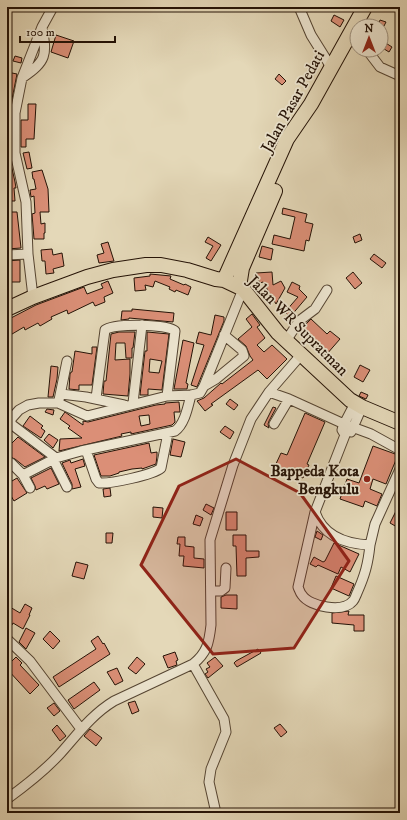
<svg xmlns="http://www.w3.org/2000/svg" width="407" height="820" viewBox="0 0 407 820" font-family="'IM FELL DW Pica',serif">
  <rect width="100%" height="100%" fill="#e4d8b8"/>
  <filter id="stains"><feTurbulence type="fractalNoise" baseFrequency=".005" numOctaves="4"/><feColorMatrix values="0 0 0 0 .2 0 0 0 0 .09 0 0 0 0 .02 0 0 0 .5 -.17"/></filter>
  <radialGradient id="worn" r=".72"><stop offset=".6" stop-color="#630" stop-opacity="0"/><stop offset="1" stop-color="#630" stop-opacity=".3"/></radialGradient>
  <path fill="#db8f77" stroke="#241206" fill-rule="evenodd" d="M334,15L344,20L340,27L331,21Z
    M380,20L386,22L384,26H378Z
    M56,35L74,41L68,58L51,52Z
    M381,40L392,47L389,52L381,47Z
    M15,56L22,58L21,63L13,61Z
    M7,72L17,74L9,114H7Z
    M279,74L286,81L282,85L275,79Z
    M28,104H36L34,139H26V147H21V120H28Z
    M29,152L32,168L27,169L23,153Z
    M7,155H9L15,182L16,188H14L15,201H7Z
    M42,170L48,189L49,212H40L41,224L45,223V233H44V239H34L32,214L35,213L34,196L31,197L30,190L36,189L34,179H33L32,172Z
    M283,208L307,214L305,222L313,224L309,241L306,240L304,251L272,244L274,235L290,239L295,217L282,214Z
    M7,212H17L21,248L7,249Z
    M360,234L362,240L355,243L353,237Z
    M208,237L221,245L211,261L206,258L213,246L205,242Z
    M108,242L114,261L99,263L97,255L104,253L101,244Z
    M262,246L273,249L271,260L259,257Z
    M52,249L53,255L62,253L64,266L53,269L54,273L46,274L45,261H42L41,250Z
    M374,254L386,263L382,268L370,259Z
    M20,260V282H7V261Z
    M272,272L273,285L281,281L285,288L276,304L263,282L260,283L258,279H256V273Z
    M353,272L362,283L355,289L346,278Z
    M150,274L171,276L170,279L184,285L185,284L191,287L188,295L176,290L175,292L169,289L170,287L155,281L153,287L145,285L146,290L135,291L134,278L150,276Z
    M108,281L113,293L104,297L105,302L95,306L93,302L68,314L67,310L51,317L52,319L40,326L38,323L25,330L24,327L7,337V317L11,318L36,305L84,287L87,294L103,288L101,284Z
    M292,282L300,286L299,289L307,297L290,317L285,312L298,297L287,292Z
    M132,309L174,313L173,322L129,318V319L121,320L122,311H132Z
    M252,314L260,325L257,327L265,338L257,345L264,352L272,345L287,359L267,379L258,370L211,404L213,405L205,411L197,401L204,398L221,383L222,384L253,360L250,356L246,346L238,339L252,327L246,319Z
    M215,315L224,317V321L197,387L191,385L204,345L196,343L199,332L211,335Z
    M311,319L327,334L330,331L340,339L326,355L316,347L318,345L301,329Z
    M119,332H135L133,348H132V358H126L125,343H116L115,360L130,359V374L128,396L103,394L104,381H106L111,334Z
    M147,332L169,334L162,390L148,389V395H140L145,351H147ZM150,359L162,361L159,373L149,372Z
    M183,340L194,343L186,383L188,384L187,389H174Z
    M92,347H97L92,385H79V390L69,389L70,374L71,372H72L75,351L92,354Z
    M360,365L370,370L363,382L354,377Z
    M51,366L58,367L57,379L53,397H48Z
    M361,392L368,395L366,399L359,396Z
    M230,399L238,405L234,410L226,404Z
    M179,402L180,412H174L175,422L172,425L131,434V432L121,434L122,436L59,451L60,439L82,438L68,428L70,426L60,419L65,412L83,425V421L88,422L156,405L165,404V403ZM149,415L150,424L141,426L139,416Z
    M273,407L276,408L269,421L268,424L269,428L264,425Z
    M47,409L54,410L53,415L45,412Z
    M305,413L325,422L307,464L309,465L303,478L275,466L281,453L287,455Z
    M30,416L43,426L41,428L45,431L41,438L23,426Z
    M225,426L234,432L230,439L220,432Z
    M49,434L58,440L53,448L44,440Z
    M18,437L45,457L25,467L15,459L10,457L7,455V444L9,446Z
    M173,439L185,442L181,457L170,455Z
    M149,443L151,453L157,452V456L156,464L142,469V468L132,469L119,472V473L110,476H101L94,455Z
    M373,446L398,455L386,484L373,479L370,489L382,494L377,506L365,501L363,507L340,499L347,479L359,483Z
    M83,459L85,466L75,469L81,487L72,489V484L62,463L70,460L71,463Z
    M51,468L59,484L47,489L45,486L36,490L35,486L31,478Z
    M17,478L27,493L14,501L7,489V484Z
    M110,488L111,496L104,497L103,489Z
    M206,504L214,508L211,515L203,510Z
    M153,507L163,508L162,518L153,517Z
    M396,511L400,514V523L397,527L390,523Z
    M226,512H237V530H226Z
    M196,515L203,518L200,526L193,524Z
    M317,531L323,535L321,540L315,537Z
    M106,533H113L112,543H106Z
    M233,535H246V551H259V557L246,558V576H237L236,546H233Z
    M178,537H185V546L194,547V558L204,559V568L183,566L184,556H179L180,544H177Z
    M334,543L359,554L350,572L341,567L338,574L318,565L316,567L310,564L314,557L323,562L325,561Z
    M76,562L88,565L84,579L72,576Z
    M336,576L354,584L349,596L331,588Z
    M226,595H237V609L221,608V597Z
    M25,604L32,608L29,615H30L23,629L13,623L12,625L7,622V612L10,607L20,613Z
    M349,611L348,615H364V631H354V625L332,623V613Z
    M26,628L35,633L26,649L19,642Z
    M50,631L60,641L53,649L43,639Z
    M98,636L103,644L104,643L110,654L59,687L53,677L96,649L91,641Z
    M258,649L261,653L237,667L234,663L236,661Z
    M175,652L178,660L176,661L177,665L168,668L163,656Z
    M16,657L22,663L20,665L39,685L30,694L7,669V666Z
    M137,657L145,664L136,674L128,668Z
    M215,657L223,666L208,678L205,674L208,672L206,669L210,667L207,663Z
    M117,668L123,681L115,685L107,672Z
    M94,682L100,690L74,709L68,700Z
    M135,701L139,711L132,714L128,703Z
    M54,703L60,711L54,716L47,708Z
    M280,724L287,732L281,737L274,728Z
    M57,725L66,736L60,741L52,730Z
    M90,729L102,738L96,746L84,736Z"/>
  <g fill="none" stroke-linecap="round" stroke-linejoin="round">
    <defs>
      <path id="minor" d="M299,7L311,35L331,67
        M348,37L357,42
        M367,50L380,67L400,76
        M22,78C47,61 47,55 42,27
        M7,255L28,254
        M33,297L28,254L26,202L15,153V113L22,78L42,27L53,7
        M286,341L299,321L315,309L327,290
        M204,386L216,379L244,356L242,350L224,335
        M269,392L289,399L344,424L371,434L400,450
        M61,394L86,397L124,405
        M96,398L105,330C113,323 168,324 175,331L167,396
        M59,400L67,361
        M133,403L142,325
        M355,403L343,426L342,430L345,435L315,512C323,536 346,544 370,545L375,524L400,469
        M274,424L289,399
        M351,432L362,407
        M86,450L96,479L99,483C110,484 153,475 161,468L168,433
        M56,458L81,451L175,431C185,424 188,406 191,395
        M53,459L67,487
        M11,463L23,475L30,488
        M23,475L56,458L11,424V419L19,410L28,405L39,403H58L87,416L167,396L191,395L200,393L204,386L243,289
        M315,512L298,587C299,589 300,593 302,595C310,607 343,613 353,601C355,599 356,595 357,593C365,575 368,564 370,545
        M211,591H221L225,588L226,568
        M7,639L30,661L81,729
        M193,664L224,719L226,732L211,769L209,782L216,813
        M7,799C25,786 44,771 59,755C77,735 91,715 114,701L193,664C207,653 209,643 211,625L210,540L233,465L251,419L269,392L301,355"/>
      <path id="highway" d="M224,280L287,139L311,104L365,7
        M239,287L242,268L275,191
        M7,309L33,297L87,277L113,270L146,265H161L187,270L216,279L224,280L243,289L278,333L350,400L362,407L400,423"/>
    </defs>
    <use href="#minor" stroke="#544432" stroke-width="11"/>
    <use href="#highway" stroke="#241206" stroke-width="16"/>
    <use href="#minor" stroke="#ede6d1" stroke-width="9"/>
    <use href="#highway" stroke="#e4d8b8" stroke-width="14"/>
  </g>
  <path fill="#8f2418" fill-opacity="0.2" stroke="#8f2418" stroke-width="3" stroke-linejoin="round" d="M236,459L300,493L349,561L294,648L213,654L141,565L179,486Z"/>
  <circle fill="#8f2418" stroke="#ede6d1" stroke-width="1.5" cx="367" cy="479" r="4"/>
  <g text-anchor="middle" stroke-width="3.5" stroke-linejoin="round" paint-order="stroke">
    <g font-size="16" fill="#241206" stroke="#ede6d1">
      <text transform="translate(292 101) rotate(-61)" y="6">Jalan Pasar Pedati</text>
      <text transform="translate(299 325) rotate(45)" y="6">Jalan WR Supratman</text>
    </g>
    <g font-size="16" font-weight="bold" fill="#241206" stroke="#ede6d1" text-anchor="end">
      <text x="359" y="476">Bappeda Kota<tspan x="359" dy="18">Bengkulu</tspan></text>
    </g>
  </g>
  <rect width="407" height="820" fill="none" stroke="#e4d8b8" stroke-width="24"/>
  <rect x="8" y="8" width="391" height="804" fill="none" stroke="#241206" stroke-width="2"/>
  <rect x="12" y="12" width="383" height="796" fill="none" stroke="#241206"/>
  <g transform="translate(369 38)"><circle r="19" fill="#ede6d1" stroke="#9d9180"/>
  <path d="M0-3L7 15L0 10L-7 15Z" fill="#8f2418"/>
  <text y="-6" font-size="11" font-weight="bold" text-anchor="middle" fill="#241206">N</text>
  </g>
  <path d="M20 36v6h95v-6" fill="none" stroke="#241206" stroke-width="2"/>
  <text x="26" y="36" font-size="12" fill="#241206" stroke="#ede6d1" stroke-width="3" paint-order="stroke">100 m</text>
  <rect width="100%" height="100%" filter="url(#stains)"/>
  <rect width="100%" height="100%" fill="url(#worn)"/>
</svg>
